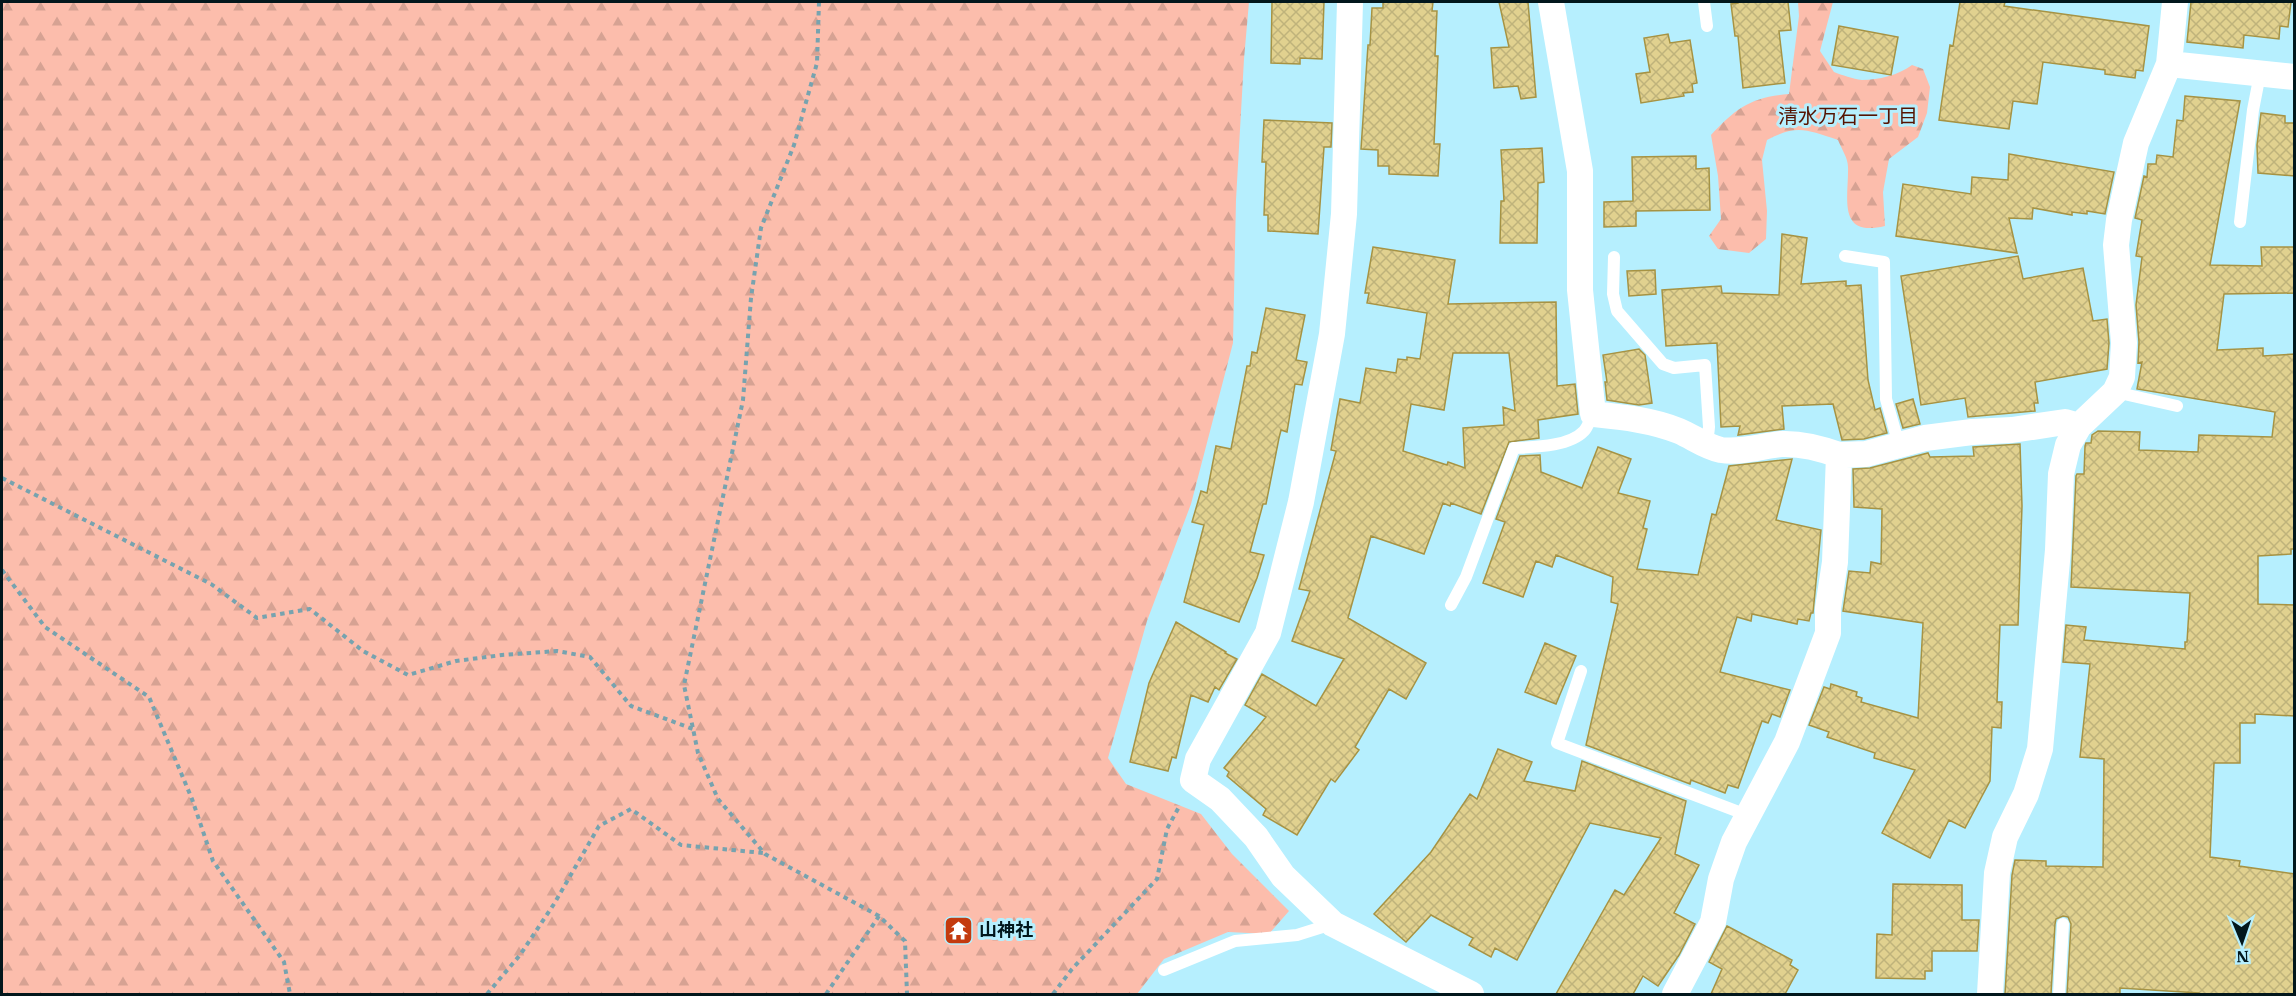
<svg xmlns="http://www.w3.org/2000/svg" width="2296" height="996" viewBox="0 0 2296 996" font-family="'IBM Plex Serif','Noto Sans JP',serif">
  <defs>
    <pattern id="forest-firs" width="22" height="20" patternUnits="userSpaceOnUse" patternTransform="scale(1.5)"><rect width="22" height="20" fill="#fcbdac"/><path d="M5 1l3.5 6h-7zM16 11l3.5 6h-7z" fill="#d6a293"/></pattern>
    <pattern id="building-cross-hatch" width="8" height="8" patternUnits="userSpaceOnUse" patternTransform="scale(1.5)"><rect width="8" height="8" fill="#e1d18f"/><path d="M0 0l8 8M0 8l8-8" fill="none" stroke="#bfb37b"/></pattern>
  </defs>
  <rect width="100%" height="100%" fill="#b6effe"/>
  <path fill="url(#forest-firs)" d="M2,2H1249L1244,59L1236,200L1233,343L1191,504L1147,621L1108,758L1126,784L1201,814L1232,854L1289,911L1269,934L1228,932L1164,959L1137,994H2Z
    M1798,2H1833L1820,51L1834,72C1842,75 1853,79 1862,80C1878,80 1899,75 1912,65L1923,69L1930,87L1927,113L1918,137L1889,159L1883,192L1885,226C1836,238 1849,196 1848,167C1848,158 1841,148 1838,140C1806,130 1798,124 1767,140L1762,160L1767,211L1766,239L1749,253L1718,249L1709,236L1721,219L1718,176L1711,135C1736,108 1751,97 1789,94L1799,16Z"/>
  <path fill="url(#building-cross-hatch)" stroke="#a69344" stroke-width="1.5" fill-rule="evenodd" d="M1272,2H1324L1322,59L1300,58V64L1271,63Z
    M1383,2H1433L1432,11H1437L1435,56H1438L1434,144H1440L1438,176L1389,174V166H1378V150L1361,149L1368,45H1370L1372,8H1383Z
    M1499,2H1528L1536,97L1521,99L1518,86L1494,88L1491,48L1509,47Z
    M1738,2H1788L1791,30L1779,31L1785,83L1743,88L1738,36H1735L1731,4L1738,3Z
    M1960,2H2005L2004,6L2149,26L2143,71L2136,70L2135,78L2105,74V70L2043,62L2037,104L2013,101L2009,129L1939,120L1950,45L1953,46Z
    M2191,2H2291L2288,27L2280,26L2279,39L2244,35L2243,48L2187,42Z
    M1839,26L1898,37L1891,75L1832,65Z
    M1668,34L1670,43L1690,40L1697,83L1692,84L1693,92L1683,93L1684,96L1641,103L1636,74L1650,72L1644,38Z
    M2185,96L2240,101L2210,265L2262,266L2261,247H2295V293L2224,294L2217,350L2263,348V356L2295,354V549H2291V554L2258,556V604L2295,605V716L2255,714V723H2240V763H2214L2210,857L2240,861L2239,866L2295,874V994H2199V993L2120,988V994H2067L2071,924L2068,917L2063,916L2056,919L2055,924L2051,994H2005L2012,875L2015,860L2046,861V866L2103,867L2104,759L2080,757L2090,664L2063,662L2066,625L2086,627L2084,640L2185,649V642H2187L2190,593L2071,587L2076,476L2077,474H2084L2085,446L2086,443H2091L2092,435L2098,431L2140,432L2139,450L2198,452L2199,435L2272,437L2275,412L2137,389L2142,362L2138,363L2139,342L2136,305L2142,257L2136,256L2142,220L2135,218L2144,176L2147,177L2148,164H2156L2157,155L2173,157L2177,120L2183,121Z
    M2261,113L2285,116V123H2295V176L2258,173L2257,145Z
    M1264,120L1332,123L1331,147H1324L1318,234L1268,231V215H1264L1266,162H1262Z
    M1542,148L1544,182L1538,183L1537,243H1500L1501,201H1504L1501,150Z
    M2009,154L2114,172L2105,214L2087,211V214L2072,212V215L2033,208L2032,219L2009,218L2017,253L1896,236L1903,184L1971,194L1972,177L2008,180Z
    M1696,156V169L1709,168L1710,210L1636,211V226L1604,227V202L1633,201L1632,157Z
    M1782,234L1807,238L1801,284L1846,281V286L1861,285L1868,380L1875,410L1880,408L1887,433L1864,439L1842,440L1833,404L1782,406L1784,429L1738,435L1740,426L1721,427L1717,343L1666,346L1662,290L1721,286L1722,293L1779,295Z
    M1373,247L1455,260L1448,304L1556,302L1557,386L1575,384L1578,414L1538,420L1539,438L1509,442L1481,514L1451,503L1450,506L1443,503L1424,554L1371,536L1348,618L1426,663L1406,699L1389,689L1355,747L1359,750L1335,782L1331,779L1297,835L1263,815L1266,809L1227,776L1229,772L1224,768L1266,717L1245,705L1262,674L1316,706L1344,659L1292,641L1310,591L1299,589L1336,451L1331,450L1340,399L1360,403L1366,368L1396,373L1398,359L1407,360V357L1420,359L1427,313L1367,303L1369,293H1365ZM1453,353H1509L1515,411L1503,407L1504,425L1463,428L1465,468L1448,462L1447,465L1403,451L1411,404L1444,410Z
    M2018,256L2023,279L2083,268L2093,321L2107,319L2109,343L2107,369L2035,382L2038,403H2034L2035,411L1968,417L1965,398L1921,405L1901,276Z
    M1655,270L1656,294L1629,296L1627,271Z
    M1266,308L1305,315L1296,360L1307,362L1302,385L1295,384L1287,432L1281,430L1279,438L1266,504H1263L1250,552L1264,555L1257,578L1239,622L1184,602L1204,525L1192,522L1201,491L1207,493L1216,446L1231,449L1247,366H1250L1252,352L1257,353Z
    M1639,349L1645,355L1652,403L1639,405L1607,400L1605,382H1607L1603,355Z
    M1913,399L1920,424L1903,428L1896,404Z
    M2020,444L2022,506L2018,625H2000L1997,702H2002L2001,728L1992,727L1990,781L1965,828L1949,820L1930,858L1882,833L1915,770L1874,758L1875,753L1827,737L1829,732L1809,725L1824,687L1830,689L1831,684L1857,692L1856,696L1862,698L1861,702L1918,718L1923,623L1843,611L1849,571L1870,573L1871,562L1881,564L1882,509L1854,507L1853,469L1870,468L1928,453L1930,457L1974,456L1973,447Z
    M1598,447L1631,459L1618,493L1650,501L1643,528L1647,529L1637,569L1698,575L1712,514L1716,515L1729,466L1792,459L1776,520L1821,530L1813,613H1811L1809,621L1798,619L1797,624L1752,614L1751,621L1737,617L1720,672L1790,690L1780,717L1772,714L1768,723L1762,721L1738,788L1728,785L1725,793L1691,780L1690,784L1586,745L1618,604L1611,602L1613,577L1556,555L1552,567L1536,561L1523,597L1483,583L1505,522L1496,519L1520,456L1540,455L1541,472L1582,488Z
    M1176,622L1226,652L1225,653L1237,659L1219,690L1215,687L1208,702L1191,695L1176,758L1172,757L1168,771L1130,762L1149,683Z
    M1545,643L1576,656L1556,704L1525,692Z
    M1498,749L1532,762L1524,781L1575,791L1582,761L1686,801L1675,854L1699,865L1674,913L1695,924L1679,955L1658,986L1643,976L1633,994H1556L1615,890L1624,895L1661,838L1590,823L1517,960L1495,948L1491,957L1469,945L1473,938L1431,915L1406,942L1374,914L1431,852L1470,794L1477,799Z
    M1893,884L1962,885V920H1979L1977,951H1932V971H1925V979L1876,978L1877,934L1892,935Z
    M1727,926L1792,960L1790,965L1798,970L1785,994H1711L1722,969L1709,962Z"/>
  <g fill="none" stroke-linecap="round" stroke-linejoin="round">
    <path stroke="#77a3af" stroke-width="4" stroke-dasharray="4.5 4.5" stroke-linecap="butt" d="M819,2L817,63L794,145L761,228L751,298L743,400L684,685L698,753L718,799L765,854L879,916
      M2,478L211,584L257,618L310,609L363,651L408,675L456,661L502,655L557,651L590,657L631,706L693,729
      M2,570L45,627L149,697L192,799L213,861L284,962L290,994
      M487,994L520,955L554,904L599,826L631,809L681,845L763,853
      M826,994L879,916L905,941L907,994
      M1053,994L1072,969L1157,879L1167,829L1180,805"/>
    <path stroke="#fff" stroke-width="12" d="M1704,2L1707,26
      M2240,222L2253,110L2260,74
      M1845,256L1884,262L1886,399L1899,445
      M1614,257L1613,294L1617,311L1663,364L1674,368L1705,365L1709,427L1707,445
      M2115,392L2177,406
      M1451,605L1466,577L1514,448C1533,447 1569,447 1584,431C1588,427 1590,419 1593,414
      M1581,671L1557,743L1747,815
      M1164,970L1235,941L1297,935L1332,924
      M2059,994L2063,924"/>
    <path stroke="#fff" stroke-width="26" d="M1350,2L1344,214L1332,334L1301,502L1268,633L1198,759L1193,780L1220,799L1256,837L1283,876L1333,924L1471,994
      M1551,2L1580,171V290L1593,414C1622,417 1652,420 1679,431C1693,437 1706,447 1721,450C1741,453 1761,446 1781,444C1801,443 1820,448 1839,455
      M2169,64L2294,77
      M1675,994L1713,922L1721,879L1734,842L1787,742L1828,633V608L1835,562L1839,455L1866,454L1925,438L1972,432L2012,430L2065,422L2079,426
      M1990,994L1997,873L2005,837L2026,794L2040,749L2058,550L2061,474L2068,445L2079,426L2115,392L2122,377L2124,343L2116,245L2119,220L2136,143L2169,64L2175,2"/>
  </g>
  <defs>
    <symbol id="temple-square" viewBox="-11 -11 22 22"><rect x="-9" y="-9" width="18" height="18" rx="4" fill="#c33a0e" stroke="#b6effe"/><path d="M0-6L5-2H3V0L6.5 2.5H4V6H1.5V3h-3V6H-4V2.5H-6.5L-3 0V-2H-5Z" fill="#fff"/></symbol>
  </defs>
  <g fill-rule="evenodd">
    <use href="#temple-square" x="942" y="914" width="33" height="33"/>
  </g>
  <g text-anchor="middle" stroke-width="6" stroke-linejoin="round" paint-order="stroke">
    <g font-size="18" font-weight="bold" fill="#02171c" stroke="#b6effe" text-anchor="start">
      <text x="979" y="936">山神社</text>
    </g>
    <g font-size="20" fill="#551301" stroke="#b6effe">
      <text x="1848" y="123">清水万石一丁目</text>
    </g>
  </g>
  <rect width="2296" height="996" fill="none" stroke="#02171c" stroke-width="6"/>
  <g transform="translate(2242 942) rotate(178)" stroke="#b6effe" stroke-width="4.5" paint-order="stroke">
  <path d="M0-4.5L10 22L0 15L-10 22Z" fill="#02171c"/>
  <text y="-9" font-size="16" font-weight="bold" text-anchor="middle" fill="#02171c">N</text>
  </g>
</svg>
